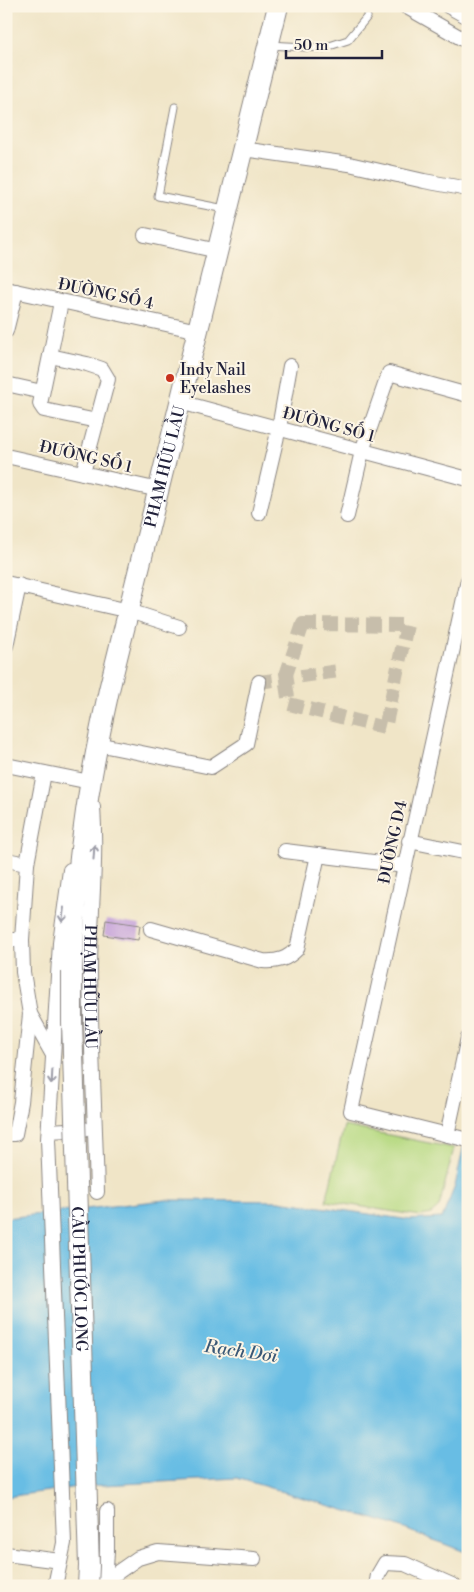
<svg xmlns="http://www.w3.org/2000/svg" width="474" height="1592" viewBox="0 0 474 1592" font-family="'Libre Bodoni',serif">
  <rect width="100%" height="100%" fill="#fcf5e5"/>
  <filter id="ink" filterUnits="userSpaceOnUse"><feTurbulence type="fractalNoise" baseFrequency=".02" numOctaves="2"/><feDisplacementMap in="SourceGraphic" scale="10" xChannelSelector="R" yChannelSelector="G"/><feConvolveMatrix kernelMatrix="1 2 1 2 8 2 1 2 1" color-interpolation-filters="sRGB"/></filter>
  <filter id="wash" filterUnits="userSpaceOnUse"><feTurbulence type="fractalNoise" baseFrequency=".0096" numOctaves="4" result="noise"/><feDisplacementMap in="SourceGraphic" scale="20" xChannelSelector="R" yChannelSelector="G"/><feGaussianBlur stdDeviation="1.12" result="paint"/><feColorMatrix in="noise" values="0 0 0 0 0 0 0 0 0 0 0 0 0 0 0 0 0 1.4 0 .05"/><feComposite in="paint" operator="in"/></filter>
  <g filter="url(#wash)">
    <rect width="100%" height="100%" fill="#f0e5c7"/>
    <path fill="#b6d981" stroke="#6c7e5e" d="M344,1126L454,1148L439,1207L431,1214L421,1216L326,1201Z"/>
    <path fill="#68bde4" stroke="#457090" d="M468,1126V1240L462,1266L468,1272V1553L394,1525L237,1478L84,1486L6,1497V1218L165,1200L279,1201L410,1220L442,1218L455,1186Z"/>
    <g id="blocks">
      <path fill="#bb93d8" d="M106,920L140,925L138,940L104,935Z"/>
    </g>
  </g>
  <g filter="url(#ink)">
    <use href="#blocks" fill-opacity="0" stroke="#898481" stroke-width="1"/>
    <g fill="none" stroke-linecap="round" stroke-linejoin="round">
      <path stroke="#c7beab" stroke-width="14" stroke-dasharray="14 7" stroke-linecap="butt" d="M303,624L407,625L385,728L289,704L285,678Z
        M259,682L339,671"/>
      <defs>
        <path id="service" d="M269,45L323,48L348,40L367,17
          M175,107L158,196L225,209"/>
        <g id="minor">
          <path d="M405,6L468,42"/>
          <path d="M448,6L468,17"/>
          <path d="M243,149L349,164L424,181L468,189"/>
          <path d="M145,235L218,251"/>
          <path d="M6,289L198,331"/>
          <path d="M61,302L50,356L87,364L102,369L108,379L83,473"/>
          <path d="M6,331L16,291"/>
          <path d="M50,356L40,404L44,410L97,421"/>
          <path d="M6,384L42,392"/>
          <path d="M180,402L468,479"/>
          <path d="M6,456L159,490"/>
          <path d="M259,513L279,428L290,366"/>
          <path d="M347,516L362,451L389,373L468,395"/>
          <path d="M468,580L351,1111L468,1140"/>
          <path d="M6,583L129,611L179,627"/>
          <path d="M6,646L19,585"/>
          <path d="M97,744L211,767L246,744L259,682"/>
          <path d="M6,765L90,782"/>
          <path d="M44,773L27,864L22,940L23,972L30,1014L53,1055"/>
          <path id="s1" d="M93,807C97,862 90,916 90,971C91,1045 95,1118 97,1192"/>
          <path d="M409,841L468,853"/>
          <path d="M285,851L405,866"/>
          <path d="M6,860L27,864"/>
          <path d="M151,929L263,961C278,962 287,959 297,949L318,855"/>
          <path d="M6,940H22"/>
          <path d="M49,1131L84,1129"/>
          <path d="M6,1134H15L21,1102L30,1014"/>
          <path d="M447,1135L468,1038"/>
          <path d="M6,1554L60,1561"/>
          <path d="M105,1585L107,1551V1511"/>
          <path d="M55,1586L64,1543L48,1139L60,943L70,870"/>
          <path d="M98,1586L138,1558L158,1552L254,1559"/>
          <path d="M376,1586L378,1575L385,1563L405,1564L454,1586"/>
        </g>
        <g id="secondary">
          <path id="s2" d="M72,971C74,923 77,874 84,826C90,780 99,735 109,690L278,6"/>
        </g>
      </defs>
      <use href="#service" stroke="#898481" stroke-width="9"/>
      <use href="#minor" stroke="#898481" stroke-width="16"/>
      <use href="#secondary" stroke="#898481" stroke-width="22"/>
      <use href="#service" stroke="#fff" stroke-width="7"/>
      <use href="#minor" stroke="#fff" stroke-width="14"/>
      <use href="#secondary" stroke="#fff" stroke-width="20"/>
      <defs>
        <g id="secondary-bridge">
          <path id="s3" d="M72,971V1022L89,1566L88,1586"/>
        </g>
      </defs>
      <use href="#secondary-bridge" stroke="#898481" stroke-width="22" stroke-linecap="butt"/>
      <use href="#secondary-bridge" stroke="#fff" stroke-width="20"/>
    </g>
    <defs><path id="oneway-shaft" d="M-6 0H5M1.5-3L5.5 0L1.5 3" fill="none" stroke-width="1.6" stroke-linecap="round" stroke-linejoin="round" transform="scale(1.25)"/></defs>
    <g stroke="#9c9ca7">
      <use href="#oneway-shaft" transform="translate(94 852) rotate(-86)"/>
      <use href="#oneway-shaft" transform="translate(63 915) rotate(97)"/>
      <use href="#oneway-shaft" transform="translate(52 1077) rotate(93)"/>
    </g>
  </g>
  <circle fill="#c8321e" stroke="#fcf5e5" stroke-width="2" cx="170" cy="378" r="5"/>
  <g text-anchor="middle" stroke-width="4" stroke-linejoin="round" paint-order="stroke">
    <g font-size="16" fill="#22223b" stroke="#fcf5e5">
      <text transform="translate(106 293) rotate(12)" y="6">ĐƯỜNG SỐ 4</text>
      <text transform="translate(329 424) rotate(15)" y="6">ĐƯỜNG SỐ 1</text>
      <text transform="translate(86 456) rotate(13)" y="6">ĐƯỜNG SỐ 1</text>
      <text dy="6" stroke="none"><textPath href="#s2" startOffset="514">PHẠM HỮU LẦU</textPath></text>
      <text transform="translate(392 842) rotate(-78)" y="6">ĐƯỜNG D4</text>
      <text dy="6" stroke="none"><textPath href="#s1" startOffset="180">PHẠM HỮU LẦU</textPath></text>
      <text dy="6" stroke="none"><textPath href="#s3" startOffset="308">CẦU PHƯỚC LONG</textPath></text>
    </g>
    <g font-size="16" fill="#22223b" stroke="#fcf5e5" text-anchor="start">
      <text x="180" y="375">Indy Nail<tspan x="180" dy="18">Eyelashes</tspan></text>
    </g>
    <g font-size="18" font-style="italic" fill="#3a5876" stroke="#fcf5e5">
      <text transform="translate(241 1351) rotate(8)" y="6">Rạch Dơi</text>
    </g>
  </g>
  <rect width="474" height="1592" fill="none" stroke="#fcf5e5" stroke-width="25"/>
  <path d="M286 50v8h96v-8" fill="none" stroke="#22223b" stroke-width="2.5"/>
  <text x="294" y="50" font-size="15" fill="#22223b" stroke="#fcf5e5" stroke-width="4" paint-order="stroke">50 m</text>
</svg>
